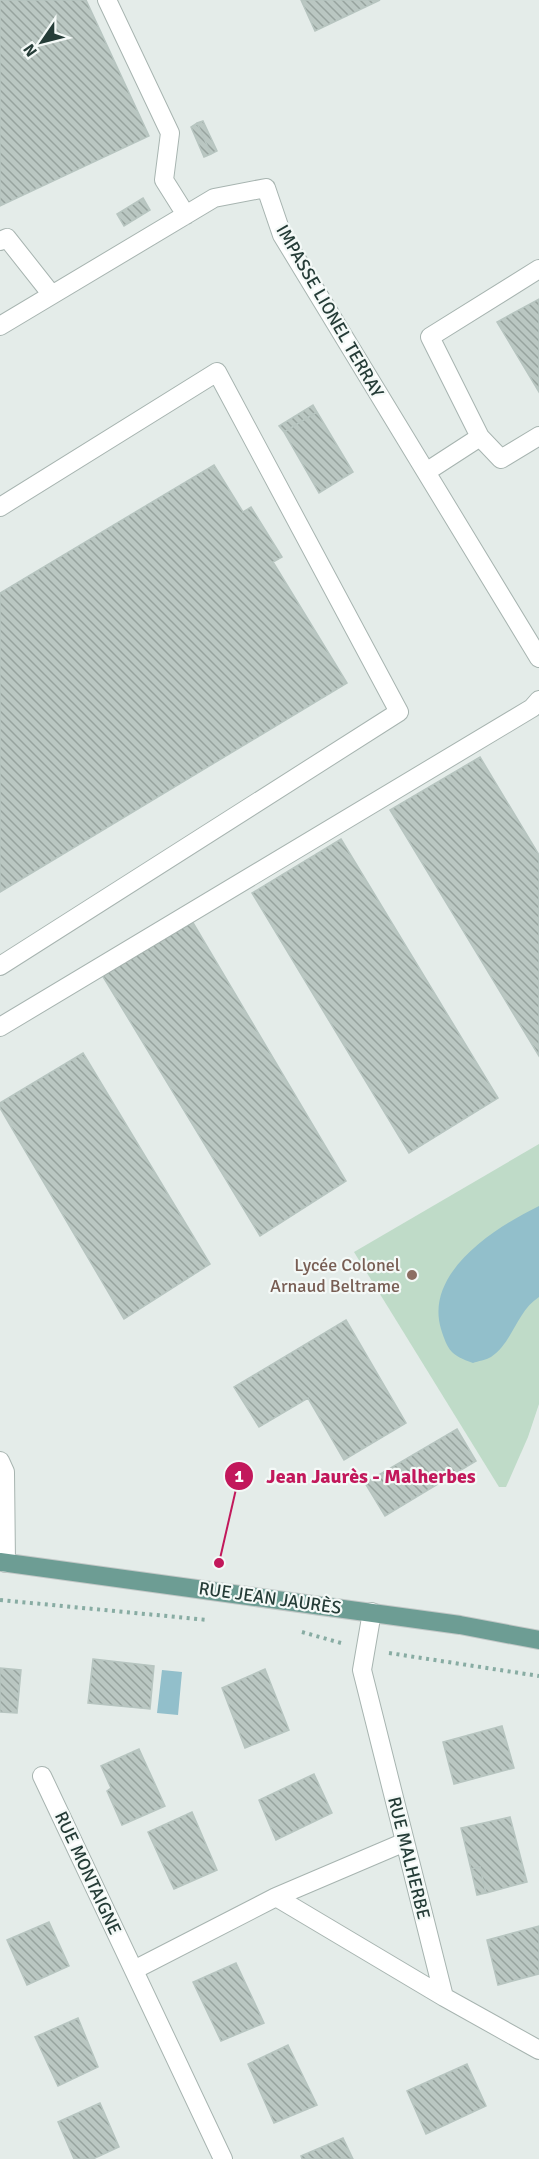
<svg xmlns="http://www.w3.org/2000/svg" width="539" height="2159" viewBox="0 0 539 2159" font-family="Signika,sans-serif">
  <defs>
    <pattern id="building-back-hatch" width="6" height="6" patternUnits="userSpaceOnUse" patternTransform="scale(1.5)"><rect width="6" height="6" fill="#bac7c2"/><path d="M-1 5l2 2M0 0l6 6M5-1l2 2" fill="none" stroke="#97a39e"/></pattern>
  </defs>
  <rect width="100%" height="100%" fill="#e4ece9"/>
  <path fill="#bfdbc8" d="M539,1144V1404L528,1437L506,1487H499L354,1252Z"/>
  <path fill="#92bfcb" d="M539,1206V1297C517,1311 513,1342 491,1357C486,1360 478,1361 473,1363C451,1355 448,1351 441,1329C424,1272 496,1227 539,1206Z
    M162,1670L182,1672L178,1715L157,1713Z"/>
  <path fill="url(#building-back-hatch)" stroke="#b7c5c0" stroke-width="1.5" d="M0,0H86L149,136L0,206Z
    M301,0H380L315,31Z
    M203,121L217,151L211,154L197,123Z
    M197,123L211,154L204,157L191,127Z
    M143,198L150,210L124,226L117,214Z
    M539,299V392L497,322Z
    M313,405L317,412L284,432L279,426Z
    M317,412L353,472L319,493L284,432Z
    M214,465L243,512L251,507L282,557L273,562L347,683L0,892V593Z
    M480,757L539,855V1056L390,810Z
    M341,839L498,1098L409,1153L252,893Z
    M189,916L346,1181L260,1236L102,975Z
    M83,1053L210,1264L124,1319L0,1108V1103Z
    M346,1320L406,1423L344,1460L308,1398L259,1427L234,1387Z
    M457,1429L476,1461L385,1516L365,1483Z
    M93,1659L154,1666L150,1709L88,1703Z
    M0,1668L21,1670L17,1713L0,1712Z
    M265,1669L289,1730L245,1748L222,1688Z
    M502,1726L514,1768L454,1784L443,1742Z
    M139,1749L165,1806L122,1825L107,1791L111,1788L101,1766Z
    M314,1774L332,1813L276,1840L259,1800Z
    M192,1812L217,1870L174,1889L148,1832Z
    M510,1817L527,1882L486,1893L480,1867L471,1869L461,1828Z
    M480,1867L486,1893L477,1895L471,1869Z
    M49,1922L69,1966L27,1985L7,1940Z
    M539,1926V1974L498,1985L487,1940Z
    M236,1963L264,2023L221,2041L193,1982Z
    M78,2018L98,2067L58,2086L35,2037Z
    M288,2045L317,2105L274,2123L248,2064Z
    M467,2064L486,2106L426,2134L407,2091Z
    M100,2103L119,2147L93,2159H74L58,2122Z
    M343,2138L353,2159H302L301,2156Z"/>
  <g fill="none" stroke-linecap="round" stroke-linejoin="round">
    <defs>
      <path id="minor" d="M107,0L170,133L164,180L186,215
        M0,241L7,238L52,295
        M539,269L430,337L480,437L501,459L539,436
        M0,326L214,198L266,188L282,235L539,658
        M426,472L480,437
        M0,507L217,372L399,712L0,966
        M0,1027L532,708L539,700
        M0,1461L5,1472L6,1563
        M372,1612L362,1670L444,1997L539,2050
        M42,1776L223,2159
        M276,1897L444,1997
        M134,1970L276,1897L405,1842"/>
      <path id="major" d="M0,1562L460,1625L539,1640"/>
    </defs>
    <use href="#minor" stroke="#a7b4b0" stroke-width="20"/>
    <use href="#major" stroke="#c2c8c7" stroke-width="20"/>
    <path stroke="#88aca3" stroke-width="4" stroke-dasharray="3 4.5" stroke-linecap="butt" d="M0,1600L208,1620
      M302,1632L341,1643
      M389,1653L539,1676"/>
    <use href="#minor" stroke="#fff" stroke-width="18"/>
    <use href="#major" stroke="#6d9d94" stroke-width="18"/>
  </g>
  <circle fill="#8d6e63" stroke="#f4f9f7" stroke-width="2" cx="412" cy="1275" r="6"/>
  <g text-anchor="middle" stroke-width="4.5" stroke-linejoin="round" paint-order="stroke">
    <g font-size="18" fill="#253c37" stroke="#f4f9f7">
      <text transform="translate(330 311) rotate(60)" y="6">IMPASSE LIONEL TERRAY</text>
      <text transform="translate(270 1598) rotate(8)" y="6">RUE JEAN JAURÈS</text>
      <text transform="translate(409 1858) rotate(76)" y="6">RUE MALHERBE</text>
      <text transform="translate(88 1873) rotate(65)" y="6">RUE MONTAIGNE</text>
    </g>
    <g font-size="18" fill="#785e54" stroke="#f4f9f7" text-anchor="end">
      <text x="400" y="1271">Lycée Colonel<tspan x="400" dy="21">Arnaud Beltrame</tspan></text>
    </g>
  </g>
  <path fill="none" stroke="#c2185b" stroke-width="2" d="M219 1563L239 1476"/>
  <g fill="#c2185b" stroke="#f4f9f7" stroke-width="2">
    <circle cx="219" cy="1563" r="6"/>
    <circle cx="239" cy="1476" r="15"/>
  </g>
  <g font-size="18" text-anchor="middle" font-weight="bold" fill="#fff">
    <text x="239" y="1482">1</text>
  </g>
  <g font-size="20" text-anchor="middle" font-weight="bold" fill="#c2185b" stroke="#f4f9f7" stroke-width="4.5" stroke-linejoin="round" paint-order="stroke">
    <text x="371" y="1483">Jean Jaurès - Malherbes</text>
  </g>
  <g transform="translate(42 42) rotate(235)" stroke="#f4f9f7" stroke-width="4.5" paint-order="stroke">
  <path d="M0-4.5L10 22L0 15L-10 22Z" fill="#253c37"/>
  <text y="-9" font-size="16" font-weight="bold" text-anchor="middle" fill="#253c37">N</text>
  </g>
</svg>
